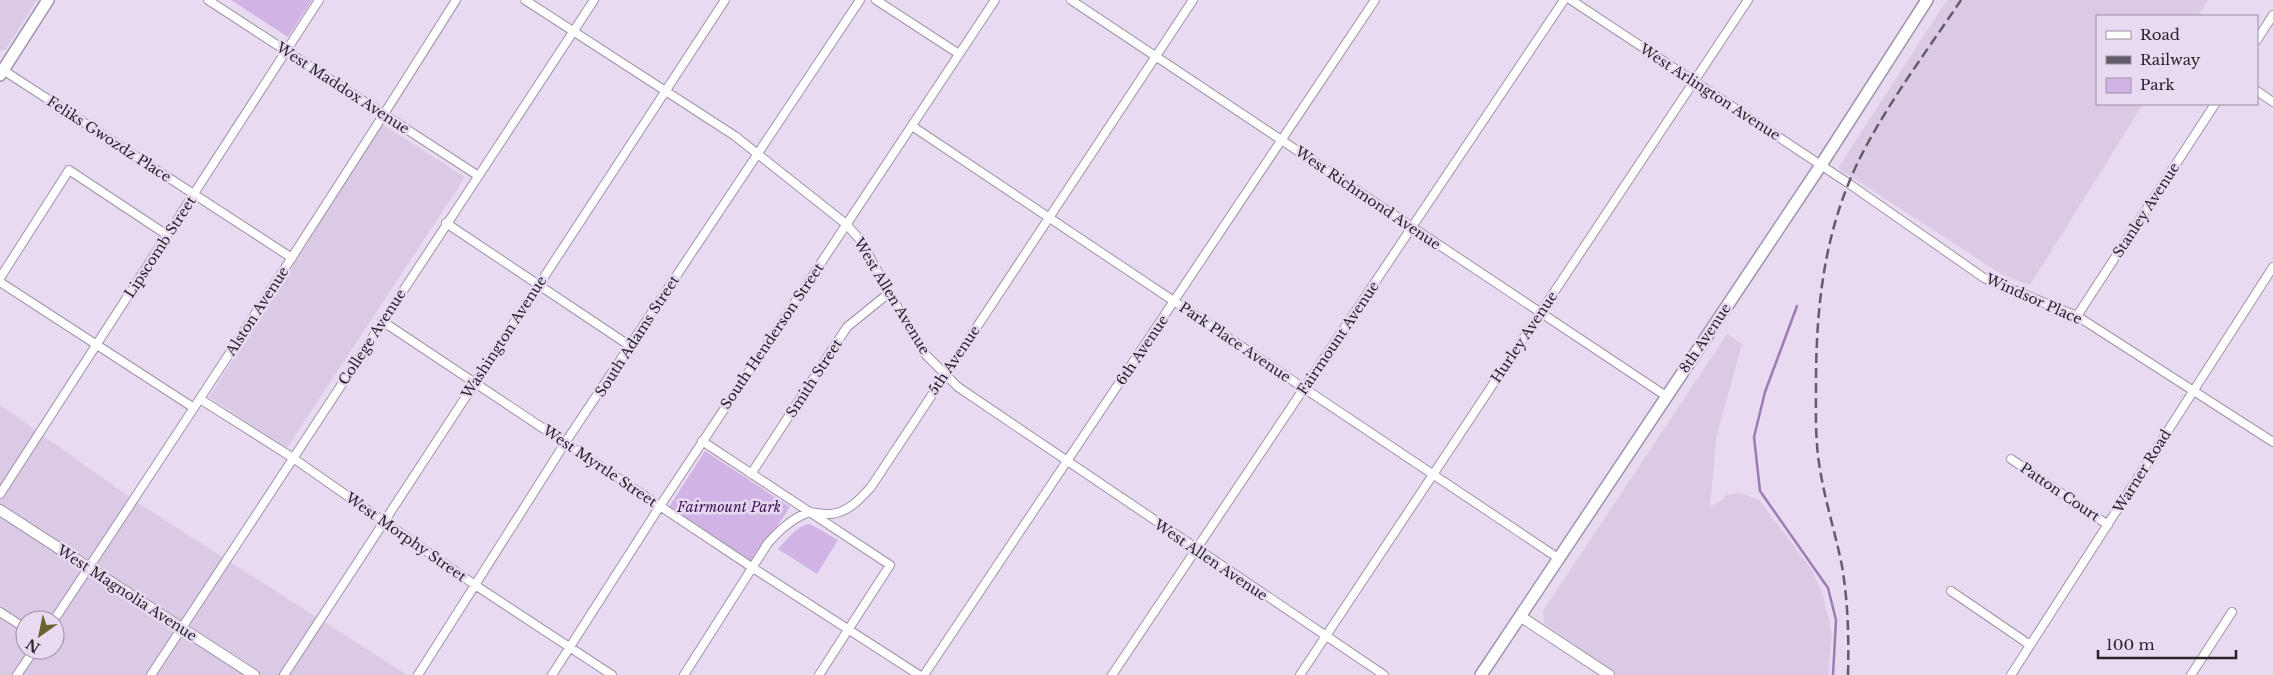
<svg xmlns="http://www.w3.org/2000/svg" width="2273" height="675" viewBox="0 0 2273 675" font-family="'Libre Baskerville',serif">
  <rect width="100%" height="100%" fill="#e7daf1"/>
  <path fill="#dacae5" fill-rule="evenodd" d="M0,0H37L6,49L0,51Z
    M1947,0H2208L2198,16H2097V104H2143L2030,285L2001,274L1838,168Z
    M383,125L465,177L287,448L209,397Z
    M1727,334L1742,344L1716,438L1710,507L1724,499L1726,495L1740,493L1759,500L1812,570L1823,596L1832,634L1828,675H1617L1544,623L1543,611Z
    M0,405L138,503L407,675H0ZM25,620H55V650H25Z"/>
  <path fill="#d1b4e5" d="M231,0H312L288,37Z
    M705,451L790,507L753,562L669,507Z
    M810,524L838,540L817,574L778,549C787,540 797,525 810,524Z"/>
  <g fill="none" stroke-linecap="round" stroke-linejoin="round">
    <path stroke="#9d7cb4" stroke-width="2.5" d="M1797,306L1765,392L1754,437L1760,491L1828,588L1836,620L1833,675"/>
    <defs>
      <path id="minor" d="M208,0L477,175
        M525,0L735,136L846,224L862,242L889,293L926,355L958,387L1384,675
        M876,0L959,54
        M1071,0L1666,396
        M1571,0L1848,183L1984,278L2077,316L2273,442
        M2257,40L2273,15
        M3,70L292,258
        M2257,91L2273,102
        M912,126L1558,558
        M446,223L630,346
        M0,278L69,170L167,235
        M0,282L194,408
        M2077,316L2215,104
        M382,321L753,568L919,675
        M200,399L293,458L475,585L612,675
        M702,441L890,565L819,675
        M2011,459L2108,525
        M751,474L847,327L889,293
        M0,494L319,0
        M1951,591L2030,645
        M0,612L25,628
        M54,620C190,415 325,209 456,0
        M17,675L34,650
        M151,675L594,0
        M284,675L725,0
        M418,675L565,443L860,0
        M552,675L660,506L995,0
        M684,675L768,543C779,531 791,519 807,513C815,511 823,515 830,514C848,513 860,499 871,487L1193,0
        M924,675L1375,0
        M1112,675L1564,0
        M1300,675L1748,0
        M2011,675L2273,267
        M2191,675L2232,612"/>
      <path id="tertiary" d="M0,510L254,675
        M1520,616L1609,675"/>
      <path id="secondary" d="M0,75L48,0
        M1481,675L1821,165L1927,0"/>
    </defs>
    <use href="#minor" stroke="#9f93a8" stroke-width="10"/>
    <use href="#tertiary" stroke="#9f93a8" stroke-width="12"/>
    <use href="#secondary" stroke="#9f93a8" stroke-width="14"/>
    <use href="#minor" stroke="#fff" stroke-width="8"/>
    <use href="#tertiary" stroke="#fff" stroke-width="10"/>
    <use href="#secondary" stroke="#fff" stroke-width="11"/>
    <path stroke="#645c69" stroke-width="2.5" stroke-dasharray="10 5" stroke-linecap="butt" d="M1848,675C1849,638 1848,602 1842,566C1835,531 1824,498 1819,463C1815,436 1816,410 1816,383C1816,304 1825,227 1861,156C1889,101 1927,51 1961,0"/>
  </g>
  <g text-anchor="middle" stroke-width="5" stroke-linejoin="round" paint-order="stroke">
    <g font-size="14" fill="#29242c" stroke="#e7daf1">
      <text transform="translate(343 88) rotate(33)" y="5">West Maddox Avenue</text>
      <text transform="translate(1710 92) rotate(33)" y="5">West Arlington Avenue</text>
      <text transform="translate(109 139) rotate(33)" y="5">Feliks Gwozdz Place</text>
      <text transform="translate(1368 198) rotate(34)" y="5">West Richmond Avenue</text>
      <text transform="translate(2146 210) rotate(-57)" y="5">Stanley Avenue</text>
      <text transform="translate(160 247) rotate(-57)" y="5">Lipscomb Street</text>
      <text transform="translate(892 296) rotate(59)" y="5">West Allen Avenue</text>
      <text transform="translate(2034 299) rotate(24)" y="5">Windsor Place</text>
      <text transform="translate(257 311) rotate(-57)" y="5">Alston Avenue</text>
      <text transform="translate(637 336) rotate(-57)" y="5">South Adams Street</text>
      <text transform="translate(772 336) rotate(-56)" y="5">South Henderson Street</text>
      <text transform="translate(372 337) rotate(-57)" y="5">College Avenue</text>
      <text transform="translate(504 337) rotate(-57)" y="5">Washington Avenue</text>
      <text transform="translate(1524 337) rotate(-56)" y="5">Hurley Avenue</text>
      <text transform="translate(1338 338) rotate(-56)" y="5">Fairmount Avenue</text>
      <text transform="translate(1705 338) rotate(-56)" y="5">8th Avenue</text>
      <text transform="translate(1235 342) rotate(34)" y="5">Park Place Avenue</text>
      <text transform="translate(1142 350) rotate(-56)" y="5">6th Avenue</text>
      <text transform="translate(954 360) rotate(-56)" y="5">5th Avenue</text>
      <text transform="translate(814 378) rotate(-57)" y="5">Smith Street</text>
      <text transform="translate(600 466) rotate(34)" y="5">West Myrtle Street</text>
      <text transform="translate(2142 471) rotate(-58)" y="5">Warner Road</text>
      <text transform="translate(2060 492) rotate(34)" y="5">Patton Court</text>
      <text transform="translate(406 537) rotate(35)" y="5">West Morphy Street</text>
      <text transform="translate(1211 560) rotate(34)" y="5">West Allen Avenue</text>
      <text transform="translate(127 593) rotate(33)" y="5">West Magnolia Avenue</text>
    </g>
    <g font-size="14" font-style="italic" fill="#401357" stroke="#e7daf1">
      <text x="729" y="512">Fairmount Park</text>
    </g>
  </g>
  <rect x="2096" y="15" width="162" height="90" fill="#e7daf1" stroke="#9b91a2"/>
  <rect x="2106" y="31" width="25" height="8" fill="#ffffff" stroke="#9b91a2"/>
  <text x="2140" y="40" font-size="15" fill="#29242c">Road</text>
  <rect x="2106" y="56" width="25" height="8" fill="#645c69" stroke="#9b91a2"/>
  <text x="2140" y="65" font-size="15" fill="#29242c">Railway</text>
  <rect x="2106" y="78" width="25" height="15" fill="#d1b4e5" stroke="#9b91a2"/>
  <text x="2140" y="90" font-size="15" fill="#29242c">Park</text>
  <g transform="translate(40 635) rotate(213)"><circle r="24" fill="#e7daf1" stroke="#9b91a2"/>
  <path d="M0-4L9 19L0 12L-9 19Z" fill="#6b6430"/>
  <text y="-8" font-size="14" font-weight="bold" text-anchor="middle" fill="#29242c">N</text>
  </g>
  <path d="M2098 650v8h138v-8" fill="none" stroke="#29242c" stroke-width="2.5"/>
  <text x="2106" y="650" font-size="15" fill="#29242c" stroke="#e7daf1" stroke-width="4" paint-order="stroke">100 m</text>
</svg>
